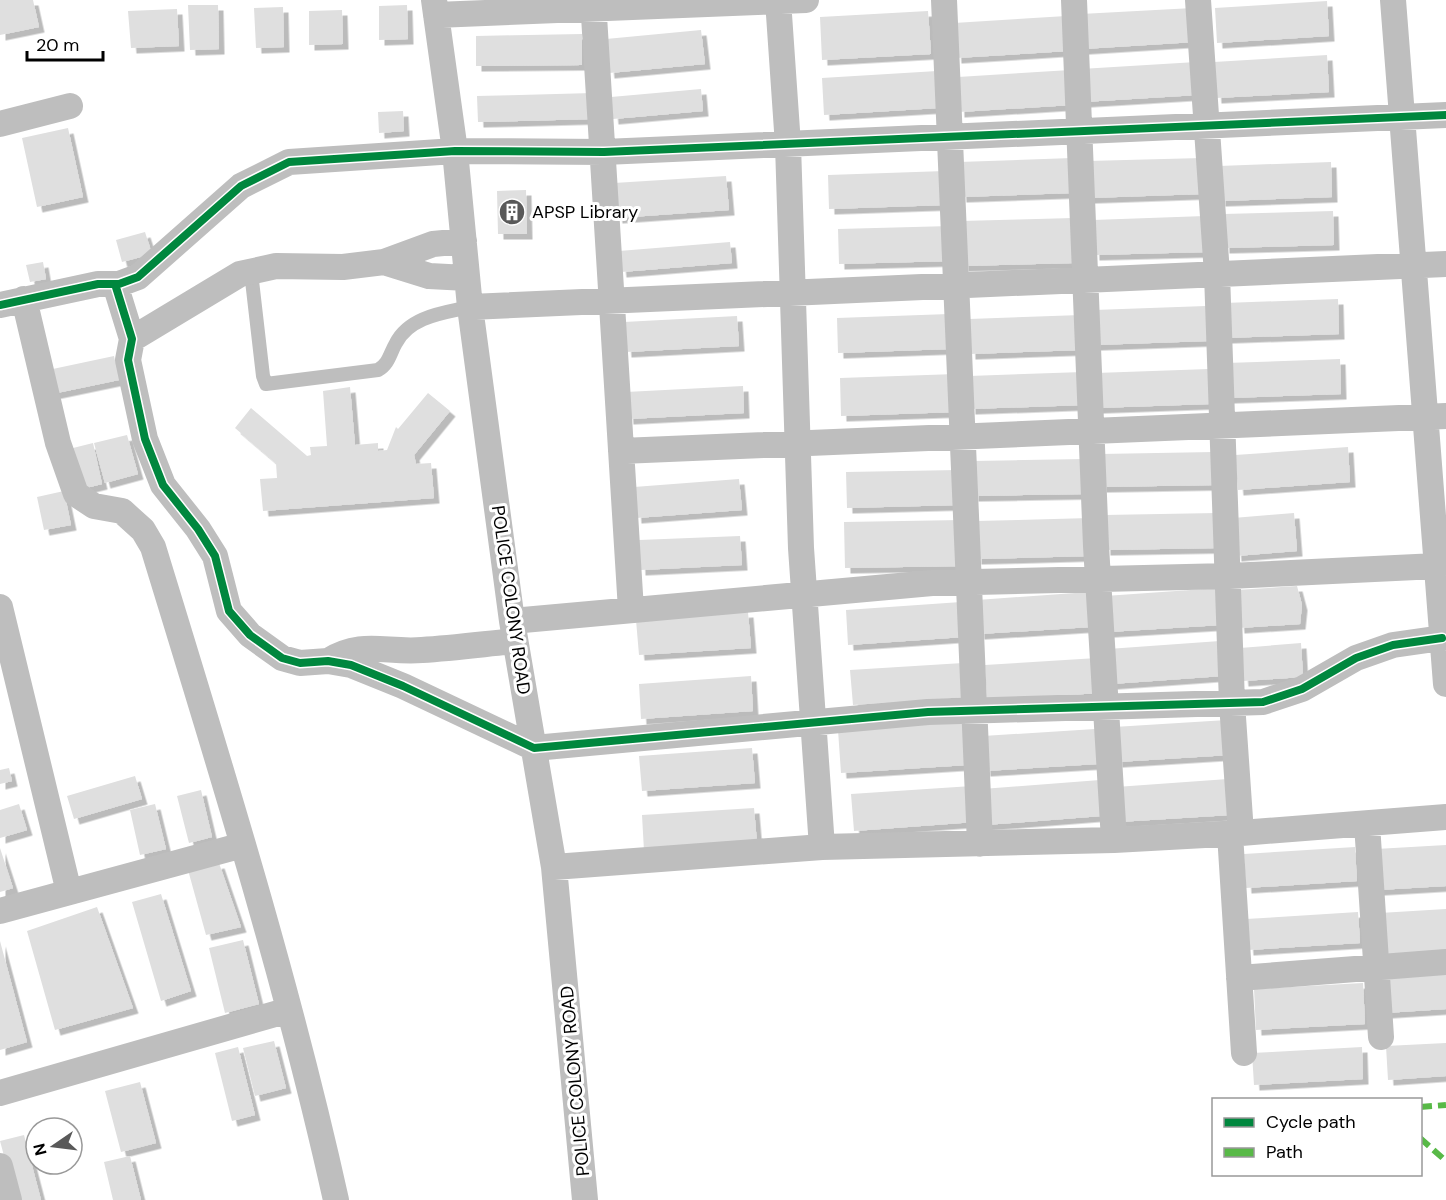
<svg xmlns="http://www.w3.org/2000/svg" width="1446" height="1200" viewBox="0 0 1446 1200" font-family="'DM Sans',sans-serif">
  <defs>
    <filter id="shadow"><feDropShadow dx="5.5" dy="5.5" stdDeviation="0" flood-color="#0004"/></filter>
  </defs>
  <rect width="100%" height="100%" fill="#fff"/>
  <path fill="#dfdfdf" filter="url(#shadow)" d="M0,0H33L39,27L0,35Z
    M1327,1L1329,36L1217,43L1215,8Z
    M188,5H218L219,49L190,50Z
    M407,5L408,39L379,40V6Z
    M283,7L284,47L256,48L254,8Z
    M1193,8L1195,42L1083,49L1081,14Z
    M177,9L179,46L131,48L128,11Z
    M342,10L343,44L309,45V11Z
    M928,11L931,54L822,60L820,17Z
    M1066,16L1068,51L956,58L954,23Z
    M701,30L705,64L609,73L606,39Z
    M582,34V65L476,66V36Z
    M1327,55L1329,92L1216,98L1214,62Z
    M1196,62L1198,95L1083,102L1081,69Z
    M1070,70L1072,105L959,112L958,77Z
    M937,71L939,108L824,115L822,78Z
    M701,89L703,111L613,119L611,97Z
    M593,93V119L478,122L477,96Z
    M403,111L404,131L379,133L378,112Z
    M68,128L83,197L37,207L22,138Z
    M1072,158L1073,193L961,197L959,162Z
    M1202,158L1203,194L1089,198L1088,161Z
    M1331,162L1332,197L1220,201L1219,166Z
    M945,171L946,205L829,209L828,175Z
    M726,176L729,210L617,218L614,183Z
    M526,190L527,234H498L497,191Z
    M1333,211L1334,245L1224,248L1223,214Z
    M1205,216L1207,252L1094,255L1093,220Z
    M1073,218L1074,263L963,266L961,221Z
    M951,226L952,261L839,264L838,229Z
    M145,232L152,254L122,262L116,240Z
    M730,242L732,263L621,272L619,251Z
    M43,262L46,279L30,282L26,265Z
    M1338,299L1339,334L1226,338L1224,303Z
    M1206,306L1208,341L1095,345L1094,310Z
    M949,314L950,349L838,353L837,318Z
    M1081,315L1083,350L970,354L969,319Z
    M737,316L739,346L626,352L624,322Z
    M114,356L119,380L52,394L48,370Z
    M1340,359L1341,394L1227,398L1226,363Z
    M1209,369L1210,404L1097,408L1096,373Z
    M1083,372L1084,405L970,409L969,376Z
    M956,374L957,412L841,416L840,378Z
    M743,386L744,413L628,419L626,392Z
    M350,387L355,445L378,443V451L387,450L396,427L398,429L428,393L450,411L414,455L416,464L431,463L434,498L263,511L260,479L277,478L276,463L235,428L251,408L307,456L311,455L310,447L327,446L323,391Z
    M127,435L138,474L105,483L94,443Z
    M93,443L102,484L78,490L69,449Z
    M1348,447L1350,482L1238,490L1235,455Z
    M1214,452L1215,485L1101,487L1100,454Z
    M1085,459L1086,494L973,496V461Z
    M958,470L959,505L847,508L846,472Z
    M739,479L742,510L636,518L634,487Z
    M64,491L71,525L44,530L37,497Z
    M1217,513V548L1105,550L1104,515Z
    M1294,513L1297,551L1236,556L1233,518Z
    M1090,518V556L976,559V521Z
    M962,520L963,566L845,568L844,522Z
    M740,536L742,565L640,570L639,540Z
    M1297,586L1302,605L1300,624L1239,628L1236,590Z
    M1219,588L1222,625L1108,632L1105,596Z
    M1089,592L1091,627L979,634L977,600Z
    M961,602L964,637L848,645L846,610Z
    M748,612L751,648L639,655L636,620Z
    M1220,641L1223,676L1111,684L1108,649Z
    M1301,643L1303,677L1243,681L1240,648Z
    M1097,658L1100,693L987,700L985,665Z
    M963,663L965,697L853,705L850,670Z
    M751,676L753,711L641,719L639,684Z
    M1227,720L1230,755L1117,762L1114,727Z
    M965,721L968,765L841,773L838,730Z
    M1095,729L1098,764L985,771L983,736Z
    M752,748L755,783L642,791L639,756Z
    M9,768L12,781L0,784V770Z
    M135,776L142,799L74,819L67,796Z
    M1228,779L1231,815L1118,822L1116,787Z
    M1100,780L1102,816L985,825L982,789Z
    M972,786L975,822L854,831L851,794Z
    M201,790L212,837L189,843L177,796Z
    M19,804L27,830L0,838V810Z
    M155,804L166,849L140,855L130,810Z
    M754,808L757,843L644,851L642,815Z
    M1446,845V886L1378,890L1376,849Z
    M1355,847L1357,881L1246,888L1244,854Z
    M0,848L13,888L0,892Z
    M219,863L241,927L206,935L188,870Z
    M161,894L191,991L161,1001L132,902Z
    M97,907L133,1008L55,1030L27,931Z
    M1446,909V952L1383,956L1380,913Z
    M1358,912L1360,943L1248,950L1246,919Z
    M243,940L259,1004L225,1013L209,948Z
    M0,941L27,1042L0,1050Z
    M1446,974V1009L1385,1013L1383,977Z
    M1363,983L1365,1024L1256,1030L1254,989Z
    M274,1041L286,1088L255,1096L243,1048Z
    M1446,1043V1076L1388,1080L1386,1046Z
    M238,1047L255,1115L232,1121L215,1053Z
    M1362,1047L1363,1079L1254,1085L1252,1053Z
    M140,1082L156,1143L121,1152L105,1091Z
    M24,1135L41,1200H16L0,1141Z
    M130,1156L141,1200H113L104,1162Z"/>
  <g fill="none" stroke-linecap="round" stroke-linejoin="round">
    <path stroke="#bebebe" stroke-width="14" d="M251,272L263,376L266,384L378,370C389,364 390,353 396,343C410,316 444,313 470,307"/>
    <path stroke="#bebebe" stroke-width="26" d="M434,0L455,151L470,307L512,621L554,867L585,1200
      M593,0L631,610
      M778,0L788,145L801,548L822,847
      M944,0L980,844
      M1074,0L1096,546L1114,840
      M1198,0L1217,274L1232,703L1241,833
      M1393,0L1446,684
      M436,15L806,0
      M0,124L70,106
      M384,262L429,276L467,278
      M115,284L132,339L128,360L145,439L163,485L198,529L215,556L229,611L250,635L282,658L300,663L328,661L351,665L403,686L534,748L928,712L1263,702L1302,689L1356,658L1393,645L1442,638
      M24,299L58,443L76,494L94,506L122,511L143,530L153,547C219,763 287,979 336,1200
      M0,305L98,284H119L138,277L241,186L289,162L455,151L604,152L1446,115
      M470,307L1446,264
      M132,339L240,274L276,266L343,267L384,262L433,244L464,241
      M621,451L1446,416
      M0,607L69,892
      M512,621L932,583L1229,576L1437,566
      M328,661C362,640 385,653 422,650C453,648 484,644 515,641
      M1367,824L1381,1037
      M1230,834L1244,1053
      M554,867L822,847L1114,840L1241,833L1446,817
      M0,911L243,845
      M1239,978L1446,962
      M0,1093L289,1010
      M0,1166L9,1200"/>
    <path stroke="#58b947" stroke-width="6" stroke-dasharray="12 6" stroke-linecap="butt" d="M1420,1107L1446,1105
      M1420,1138L1446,1161"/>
    <defs>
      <path id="cycleway" d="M115,284L132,339L128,360L145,439L163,485L198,529L215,556L229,611L250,635L282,658L300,663L328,661L351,665L403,686L534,748L928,712L1263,702L1302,689L1356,658L1393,645L1442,638
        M0,305L98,284H119L138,277L241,186L289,162L455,151L604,152L1446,115"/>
    </defs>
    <use href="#cycleway" stroke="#fff" stroke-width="11"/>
    <use href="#cycleway" stroke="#00873e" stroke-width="8"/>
  </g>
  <defs>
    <symbol id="building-disc" viewBox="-11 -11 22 22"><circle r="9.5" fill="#595959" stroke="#fff"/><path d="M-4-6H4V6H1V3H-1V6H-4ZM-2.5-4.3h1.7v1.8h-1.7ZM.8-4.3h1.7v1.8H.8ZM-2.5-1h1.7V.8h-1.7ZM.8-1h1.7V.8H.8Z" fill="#fff"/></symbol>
  </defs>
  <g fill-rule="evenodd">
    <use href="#building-disc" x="497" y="197" width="30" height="30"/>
  </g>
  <g text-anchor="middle" stroke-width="6" stroke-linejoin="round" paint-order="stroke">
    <g font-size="18" fill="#000" stroke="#fff" text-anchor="start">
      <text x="532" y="218">APSP Library</text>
    </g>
    <g font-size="18" fill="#000" stroke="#fff">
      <text transform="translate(511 600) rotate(82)" y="6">POLICE COLONY ROAD</text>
      <text transform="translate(575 1081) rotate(-95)" y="6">POLICE COLONY ROAD</text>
    </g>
  </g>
  <rect x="1212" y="1098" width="210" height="78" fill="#ffffff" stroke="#999999" stroke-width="1.5"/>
  <rect x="1224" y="1118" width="30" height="9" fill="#00873e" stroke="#999999" stroke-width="1.5"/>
  <text x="1266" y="1128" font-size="18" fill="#000000">Cycle path</text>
  <rect x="1224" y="1148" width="30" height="9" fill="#58b947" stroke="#999999" stroke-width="1.5"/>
  <text x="1266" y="1158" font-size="18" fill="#000000">Path</text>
  <g transform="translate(54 1146) rotate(256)"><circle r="28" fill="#ffffff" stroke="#999999" stroke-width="1.5"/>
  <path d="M0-4.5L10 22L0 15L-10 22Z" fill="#595959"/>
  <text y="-9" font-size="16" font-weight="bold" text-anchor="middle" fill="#000000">N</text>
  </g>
  <path d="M27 51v9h76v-9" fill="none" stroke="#000000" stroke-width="3"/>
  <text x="36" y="51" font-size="18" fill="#000000" stroke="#ffffff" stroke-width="4.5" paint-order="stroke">20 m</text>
</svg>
